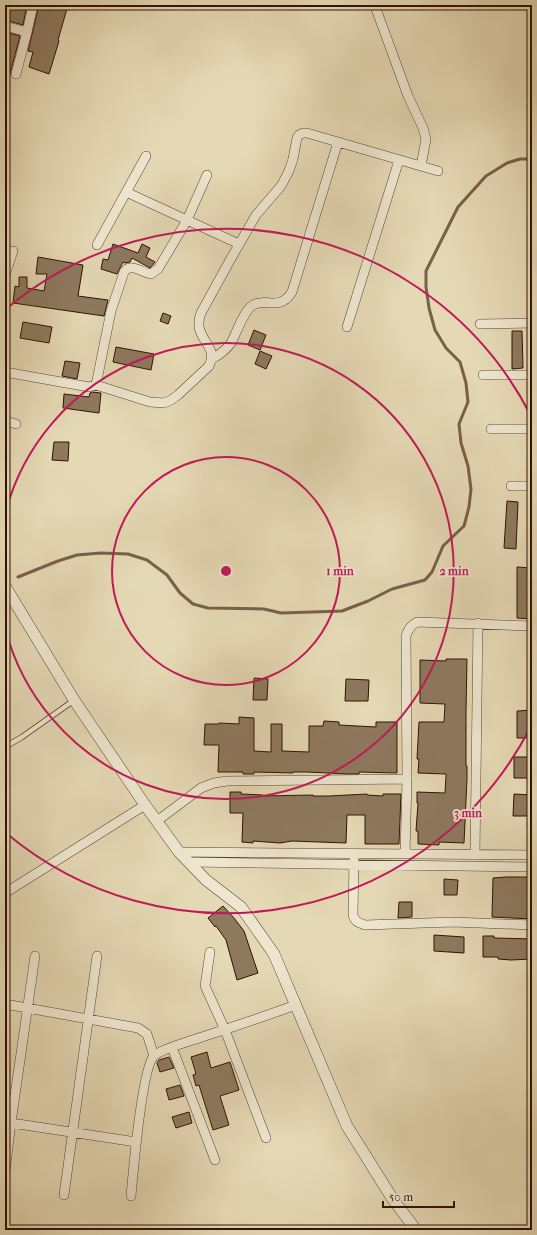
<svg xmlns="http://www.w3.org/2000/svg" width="537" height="1235" viewBox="0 0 537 1235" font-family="'IM FELL French Canon',serif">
  <rect width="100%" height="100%" fill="#e5d9b5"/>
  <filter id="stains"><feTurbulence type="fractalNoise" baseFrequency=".005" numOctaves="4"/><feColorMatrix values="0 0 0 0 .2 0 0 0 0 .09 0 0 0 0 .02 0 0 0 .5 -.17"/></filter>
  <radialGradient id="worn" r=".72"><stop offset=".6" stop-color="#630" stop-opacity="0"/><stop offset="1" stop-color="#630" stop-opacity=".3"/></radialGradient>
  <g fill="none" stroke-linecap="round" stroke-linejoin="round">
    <path stroke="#776148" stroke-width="3" d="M18,577L58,561L77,555L101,553L128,554L147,560L167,575L180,593L193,604L208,608L264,609L281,613L342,611L368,601L392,589L425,580L432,572L443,546L464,526L469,507L471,489L468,466L461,443L459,424L468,402L466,383L460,362L446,348L435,330L429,308L426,287V271L458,207L486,176L507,163L520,159H532"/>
  </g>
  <path fill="#8e795f" stroke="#301201" d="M8,5H27L23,25L5,20V13Z
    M39,5H68L58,40L59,41L49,74L29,67L33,52L28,51Z
    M5,32L20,36L7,85L5,84Z
    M113,244L138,253L142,244L150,248L146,257L155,262L150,268L132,258L130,262L125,263L123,262L117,274L101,269L103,259L108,260Z
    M38,257L83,265L78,296L108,300L104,316L13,303L15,286L19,287V277H27V288L44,291L47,274H36Z
    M163,313L171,316L168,324L160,321Z
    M23,322L52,327L49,343L20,338Z
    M254,330L266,335L260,350L248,345Z
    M512,331H522L523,368L512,369Z
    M116,347L154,354L151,370L113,362Z
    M260,351L272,356L266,369L255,364Z
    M65,361L80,363L77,379L62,376Z
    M92,392L101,393L99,413L63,408L64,394L89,397L90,393Z
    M54,442H69L68,461L52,460Z
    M507,501L518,502L516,549L504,548Z
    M517,567L532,568V619L517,618Z
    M446,659H467L466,712V766H467V779L464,843L439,842V845L418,844V831H416L418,803H417V792L445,793L446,776V774L418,773L419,759H417L419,722H444L445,704L420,703V660L446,661Z
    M254,678L268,679L267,700H253Z
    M346,679L369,680L368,701H345Z
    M532,710V738H517V711Z
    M239,717L254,718V751L271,752V724H282V751L309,752V726H323L324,721L339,722V725L376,727V722H397V773L359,772V774H348L307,772H293V773L254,772V774H243V772H218L219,745H204L205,724H219V723L239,724Z
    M514,757H532V778H514Z
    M230,792H241V794L263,795V796L313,795V796H329L367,794V795L383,796V794H401L399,844H365V815H347L346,843L292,841L280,843L253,841V843L242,842L243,813H230Z
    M514,794L532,795V816H513Z
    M506,877H532V919L492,917L493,878Z
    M444,879L458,880L457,895H444Z
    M399,902H412V917L398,918Z
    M223,906L234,918L244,931L258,973L237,980L226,940L216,926L215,927L208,918Z
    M434,935L464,937V953L434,951Z
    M483,936H494V938L532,939V959L511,960L498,959V957H483Z
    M207,1052L211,1068L230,1062L239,1090L220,1096L229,1125L213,1130L199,1085L196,1086L193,1075L196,1074L191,1057Z
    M169,1057L174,1068L160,1072L157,1063L159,1060Z
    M180,1085L184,1096L169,1100L166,1089Z
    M189,1112L192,1123L176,1128L172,1117Z"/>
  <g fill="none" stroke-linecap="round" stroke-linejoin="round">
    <defs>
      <path id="service" d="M5,747L22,737L73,701"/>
      <path id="minor" d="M371,5H386
        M375,6L408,96L423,128L426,139L421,166
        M5,26L27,32L16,74
        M27,32L33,5
        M126,192L239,244
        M97,245L146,156
        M5,275L13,251
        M480,324L532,323
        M347,327L399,160
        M212,359C219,355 226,350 231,343C236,334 244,310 253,305C267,297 279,312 292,292L338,142
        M5,372L89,387L96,385L111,311L124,272C131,262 142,273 151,274L158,269L187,220L207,175
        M483,375H532
        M96,385L150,402L164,403L171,400L178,395L209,366C220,344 191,339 201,313L229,262L256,215L281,186L289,171L293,159L297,138L299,135L303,133H307L438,171
        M5,421L16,424
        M491,429H532
        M511,486H532
        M157,821L201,788L214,783L227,781L407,779
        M179,852L532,855
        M405,854L407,779L406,636C408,629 411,625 417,622L532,626
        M475,855L478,623
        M354,859L353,915C355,922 359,923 365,925L453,922L532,925
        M189,862L532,867
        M5,893L145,805
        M210,952L205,986L225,1030L266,1138
        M5,1004L138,1028L147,1034L154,1056
        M172,1047L215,1160
        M5,1122L136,1142
        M5,1172L11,1123L35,956
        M64,1195L97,956
        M131,1196C133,1174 142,1067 154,1056C161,1049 191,1041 202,1037C233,1027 265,1016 296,1005"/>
      <path id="tertiary" d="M5,586L74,700L145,805L179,852L206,880L241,907L274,954L347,1126L392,1198L416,1230"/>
    </defs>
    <use href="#service" stroke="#5d442e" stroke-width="6"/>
    <use href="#minor" stroke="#5d442e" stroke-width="10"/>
    <use href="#tertiary" stroke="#5d442e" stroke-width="12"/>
    <use href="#service" stroke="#eee6cf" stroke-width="4.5"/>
    <use href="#minor" stroke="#eee6cf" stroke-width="9"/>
    <use href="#tertiary" stroke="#eee6cf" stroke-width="11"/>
  </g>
  <g fill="none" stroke="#c2185b" stroke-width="2">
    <circle cx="226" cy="571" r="114"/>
    <path d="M5 514A228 228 0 1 1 5 628"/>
    <path d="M531 726A342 342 0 0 1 6 833M6 309A342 342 0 0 1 531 416"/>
  </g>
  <circle cx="226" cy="571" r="6" fill="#c2185b" stroke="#eee6cf" stroke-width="2"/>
  <g font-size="12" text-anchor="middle" font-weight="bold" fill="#c2185b" stroke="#eee6cf" stroke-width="3.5" stroke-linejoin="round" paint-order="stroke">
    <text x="340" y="575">1 min</text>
    <text x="454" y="575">2 min</text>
    <text x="468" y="817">3 min</text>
  </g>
  <rect width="537" height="1235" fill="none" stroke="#e5d9b5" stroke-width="20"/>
  <rect x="6" y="6" width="525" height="1223" fill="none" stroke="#301201" stroke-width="2"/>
  <rect x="10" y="10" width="517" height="1215" fill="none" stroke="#301201"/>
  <path d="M383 1201v6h71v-6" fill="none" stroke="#301201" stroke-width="2"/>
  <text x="389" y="1201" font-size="12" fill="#301201" stroke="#eee6cf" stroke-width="3" paint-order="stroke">50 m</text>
  <rect width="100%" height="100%" filter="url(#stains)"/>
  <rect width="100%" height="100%" fill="url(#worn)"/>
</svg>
